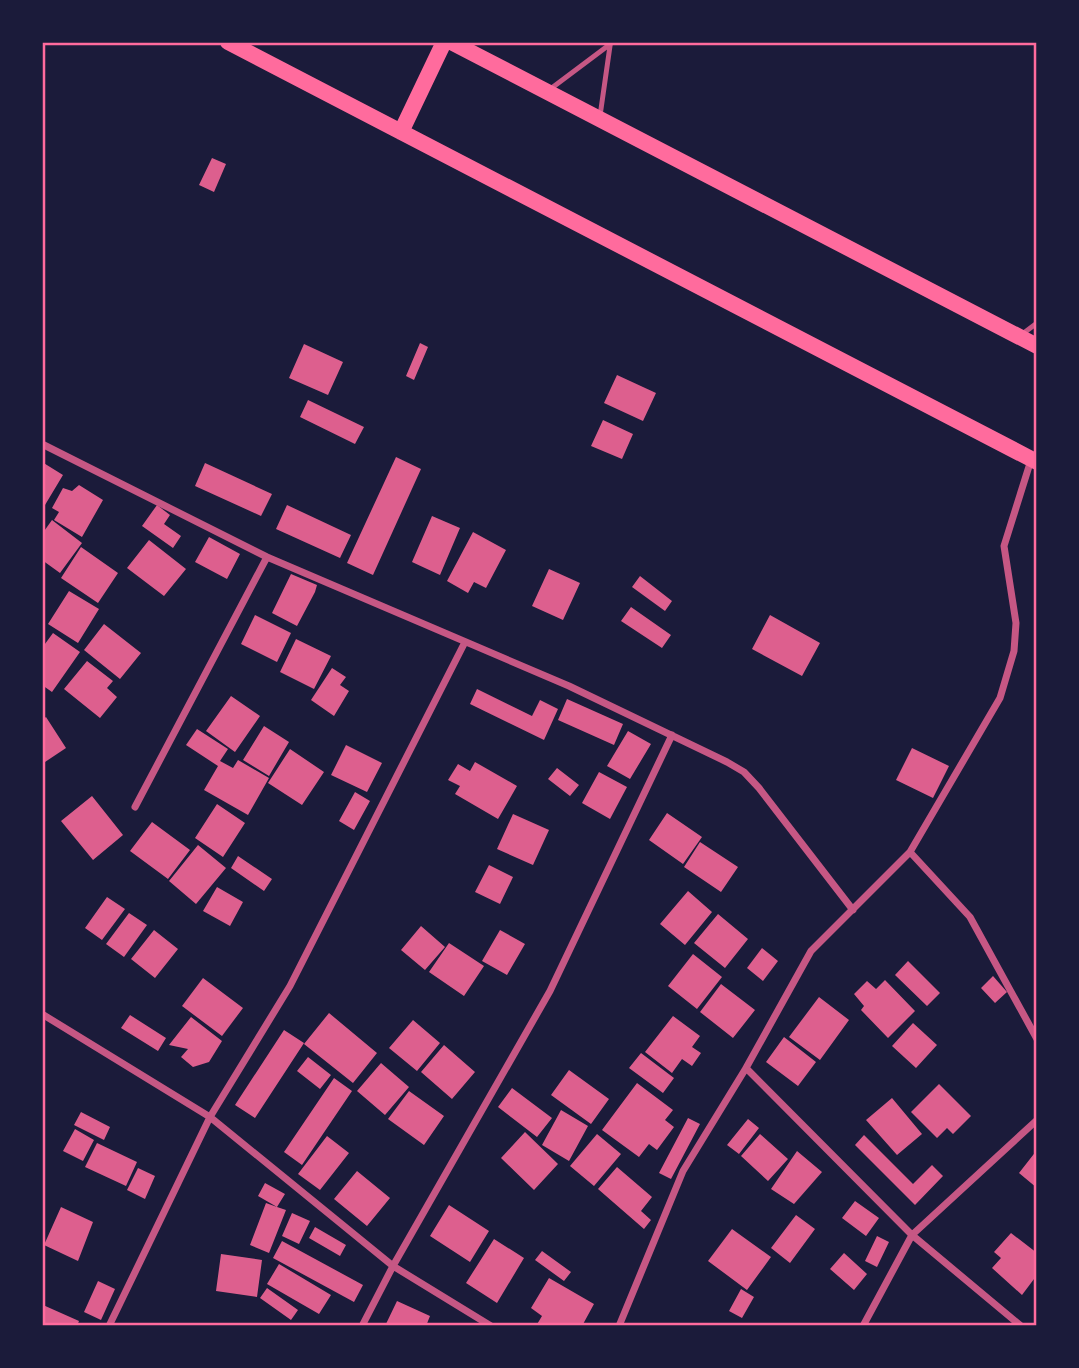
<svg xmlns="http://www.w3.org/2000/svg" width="1079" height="1368" viewBox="0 0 1079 1368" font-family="Literata,serif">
  <rect width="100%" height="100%" fill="#1b1b3a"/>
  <path fill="#dd5f8e" d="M212,158L226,164L214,192L199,185Z
    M420,343L428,347L414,380L406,376Z
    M304,344L343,362L328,395L289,378Z
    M617,375L656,393L643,421L604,403Z
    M308,400L364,427L355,444L300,417Z
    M603,420L633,434L622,459L591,446Z
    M396,457L421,469L373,575L347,563Z
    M42,462L63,475L42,510Z
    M205,463L272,494L261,516L195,486Z
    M79,485L103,500L82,537L54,520L59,512L52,508L63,488L72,491Z
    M157,505L170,515L164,524L181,536L173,548L142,526Z
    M287,505L351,535L340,558L276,529Z
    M432,516L460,528L440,575L412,562Z
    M52,520L82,543L60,573L42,560V534Z
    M473,532L506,550L486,588L474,582L468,593L447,581Z
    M209,537L240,554L227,579L195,562Z
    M149,540L186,569L164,596L127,568Z
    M81,547L118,573L98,603L61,578Z
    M549,569L580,583L563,620L532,606Z
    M291,574L317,585L315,592L297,626L272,613Z
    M640,576L672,601L665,611L632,587Z
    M69,591L99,609L78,643L48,624Z
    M631,607L671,635L662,648L621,621Z
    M255,615L291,633L277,662L241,644Z
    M770,615L820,643L802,676L752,649Z
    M104,624L141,653L120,679L84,650Z
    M53,633L80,652L52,692L42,685V648Z
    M296,639L331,656L314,689L280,672Z
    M87,661L113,681L107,688L117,697L100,718L64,689Z
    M332,668L346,677L340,685L349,691L334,716L311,700Z
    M477,689L532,716L540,700L558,709L544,740L470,704Z
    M231,696L260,716L235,752L206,731Z
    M567,699L623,724L614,745L558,720Z
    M46,717L66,748L42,764V720Z
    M264,726L289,742L269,776L243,760Z
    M197,729L228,749L220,761L233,768L238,760L269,778L248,815L204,790L218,766L186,745Z
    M628,731L651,744L630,779L607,766Z
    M346,745L382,763L367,792L331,775Z
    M912,748L949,766L933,798L896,780Z
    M290,749L324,772L302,805L268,783Z
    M475,762L517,786L498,819L455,794L460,786L448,780L458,764L470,771Z
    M557,768L579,785L570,796L548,779Z
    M599,772L627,787L610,819L582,803Z
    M355,792L370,801L354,830L339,821Z
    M92,796L123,835L93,860L61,821Z
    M217,804L245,823L223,857L195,838Z
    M667,813L702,837L683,864L649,840Z
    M513,814L549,830L533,865L497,849Z
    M152,822L190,850L168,879L130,851Z
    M700,842L738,867L721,892L684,867Z
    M198,845L226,868L196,904L169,881Z
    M238,856L272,879L264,891L231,868Z
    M489,865L513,877L500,904L475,892Z
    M217,887L243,902L230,926L203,911Z
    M688,891L712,912L685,945L660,924Z
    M107,897L125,909L102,940L85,928Z
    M129,913L147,925L124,957L106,944Z
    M718,914L748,939L725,968L694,943Z
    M421,926L445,947L425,970L401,950Z
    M154,930L178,949L155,978L131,959Z
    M500,930L525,944L507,975L482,961Z
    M449,943L484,966L464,996L429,972Z
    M762,948L778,961L763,981L747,968Z
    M693,954L722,977L697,1009L668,986Z
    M908,961L940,993L927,1006L895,975Z
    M993,976L1007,992L995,1003L981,988Z
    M203,978L243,1008L222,1036L182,1006Z
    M885,980L915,1011L888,1038L861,1010L864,1006L854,994L867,981L876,989Z
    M721,984L755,1010L733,1038L700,1012Z
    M819,997L849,1020L820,1060L789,1037Z
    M329,1013L377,1053L353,1083L304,1044Z
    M130,1015L166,1038L158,1051L121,1028Z
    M673,1016L700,1036L692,1047L701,1053L692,1066L682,1059L672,1073L645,1052Z
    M191,1017L222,1041L209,1062L193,1067L181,1057L188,1049L169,1045Z
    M413,1020L440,1043L417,1071L389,1048Z
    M913,1023L937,1045L916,1068L892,1046Z
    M284,1030L304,1043L255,1118L235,1105Z
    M784,1037L816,1062L798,1086L766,1062Z
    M444,1045L475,1072L452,1099L421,1072Z
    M641,1053L674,1078L663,1093L629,1068Z
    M308,1057L331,1075L320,1089L297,1071Z
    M381,1063L409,1087L385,1115L357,1091Z
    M569,1070L609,1099L591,1124L551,1095Z
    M334,1078L352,1091L302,1165L284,1152Z
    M637,1083L673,1110L665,1120L674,1127L657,1150L649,1144L639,1157L602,1130Z
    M939,1084L971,1116L953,1134L947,1128L937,1138L911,1112Z
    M512,1088L552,1118L537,1137L498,1107Z
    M409,1091L444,1116L424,1145L388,1119Z
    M892,1098L922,1134L897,1155L866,1120Z
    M561,1110L588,1126L569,1161L542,1145Z
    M81,1112L110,1127L104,1140L74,1125Z
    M688,1118L700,1124L671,1179L659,1173Z
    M748,1119L759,1128L739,1154L727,1145Z
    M75,1129L94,1140L83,1161L63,1151Z
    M525,1132L558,1164L534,1190L501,1158Z
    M597,1134L621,1154L594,1186L570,1166Z
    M760,1134L788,1159L768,1181L741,1156Z
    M864,1135L913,1184L932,1165L943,1176L915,1205L855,1145Z
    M327,1136L349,1153L320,1190L298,1174Z
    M97,1143L137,1162L126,1186L85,1167Z
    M1037,1150V1188L1019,1173Z
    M797,1151L822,1172L794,1204L771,1189Z
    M617,1167L652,1197L641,1211L651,1220L644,1229L598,1189Z
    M138,1168L155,1176L145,1199L127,1190Z
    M357,1171L390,1198L367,1226L334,1199Z
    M265,1183L285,1194L277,1207L286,1210L269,1253L250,1245L266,1203L277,1207L258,1196Z
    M855,1201L879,1218L866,1236L842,1218Z
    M449,1205L489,1231L470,1262L430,1236Z
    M61,1207L93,1222L78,1261L44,1245Z
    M292,1213L310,1221L299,1244L282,1236Z
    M796,1215L815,1229L790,1263L771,1248Z
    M315,1227L346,1245L340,1256L309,1238Z
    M732,1229L771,1257L747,1290L708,1261Z
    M1011,1233L1037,1253V1275L1022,1295L992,1268L1001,1258L994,1252Z
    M877,1236L889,1242L877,1267L865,1261Z
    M494,1239L524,1258L497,1303L466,1283Z
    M282,1241L363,1285L354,1302L273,1258Z
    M542,1251L571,1272L564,1281L535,1260Z
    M844,1253L867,1274L854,1290L830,1269Z
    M221,1254L262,1260L257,1297L216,1291Z
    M279,1264L331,1295L319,1314L267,1284Z
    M549,1278L594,1304L582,1326H536L542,1316L531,1308Z
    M98,1281L115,1289L101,1320L84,1312Z
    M267,1288L298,1310L291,1320L260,1298Z
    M741,1289L754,1297L742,1318L729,1311Z
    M397,1301L430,1316L426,1326H385Z
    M43,1305L79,1321L77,1326H42Z"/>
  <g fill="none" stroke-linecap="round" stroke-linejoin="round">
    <path stroke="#c65784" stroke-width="5" d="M549,90L613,42
      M600,116L610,46
      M1021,335L1037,323"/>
    <path stroke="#c65784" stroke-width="7" d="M42,444L267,557L569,686L727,762L744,772L759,788L853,910
      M135,807L267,557
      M910,852L970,917L1037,1039
      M42,1014L210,1117L393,1266L491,1326
      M746,1068L912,1235L1021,1326
      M109,1326L210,1117L290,986L465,642
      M362,1326L393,1266L550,991L672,735
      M619,1326L683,1171L746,1068L811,951L910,852L1000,698L1014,651L1016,623L1004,546L1031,460
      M863,1326L912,1235L1037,1120"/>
    <path stroke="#ff6b9d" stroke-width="16" d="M228,42L1037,462
      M451,42L1037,346
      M401,132L444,42"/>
  </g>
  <rect width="1079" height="1368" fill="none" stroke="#1b1b3a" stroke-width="88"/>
  <rect x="44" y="44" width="991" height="1280" fill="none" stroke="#ff6b9d" stroke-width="2.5"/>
</svg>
